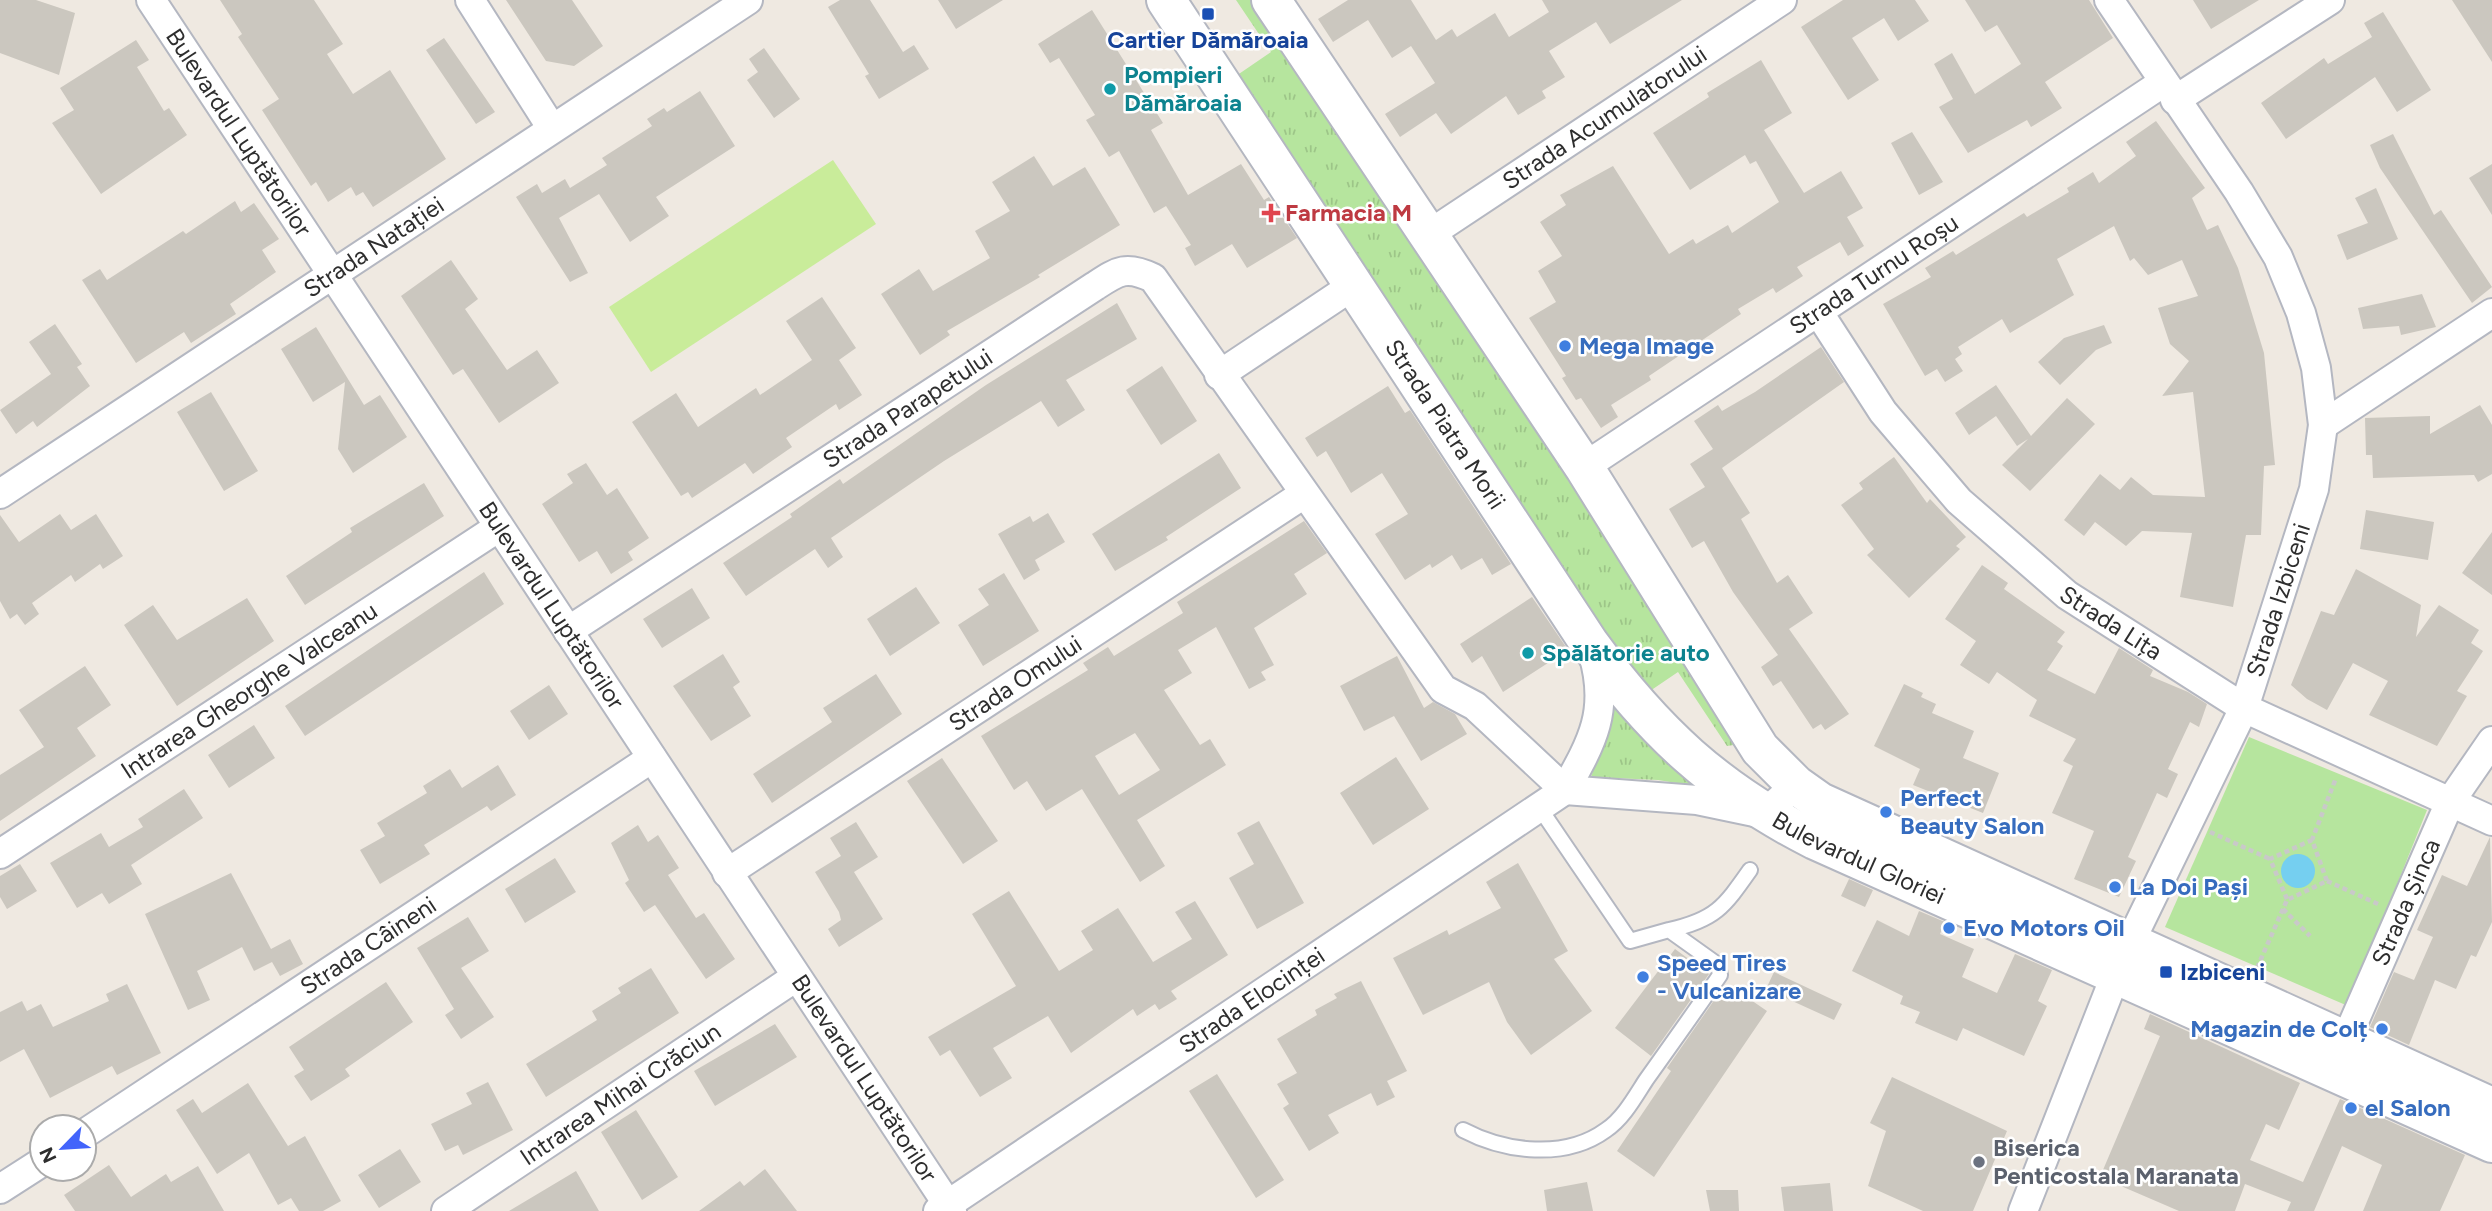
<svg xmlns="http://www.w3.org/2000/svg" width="2492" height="1211" viewBox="0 0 2492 1211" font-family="Figtree,sans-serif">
  <defs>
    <pattern id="grass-tufts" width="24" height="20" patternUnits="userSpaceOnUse" patternTransform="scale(1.75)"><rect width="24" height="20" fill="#b6e59e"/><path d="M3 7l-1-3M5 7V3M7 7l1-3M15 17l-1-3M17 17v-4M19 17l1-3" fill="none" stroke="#9dc588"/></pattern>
  </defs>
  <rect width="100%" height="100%" fill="#efe9e1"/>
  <path fill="url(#grass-tufts)" d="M1236,0H1251L1396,224L1445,278L1740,744L1727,746L1678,672L1650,691L1615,657L1233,78L1271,52Z
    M1611,681L1713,789L1658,780L1591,777L1613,711Z"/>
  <path fill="#b6e59e" d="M2249,737L2427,810L2348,1006L2165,927Z"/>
  <path fill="#c9ec9a" d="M833,160L876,224L651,372L609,307Z"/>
  <path fill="#75cff0" d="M2281 871a17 17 0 1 1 34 0a17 17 0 1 1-34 0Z"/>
  <path fill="#cbc7bf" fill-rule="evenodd" d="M0,0H36L75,13L59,75L0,53Z
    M220,0H314L343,44L327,54L353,94L390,70L446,159L373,207L363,192L356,196L351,187L328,202L316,182L311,186L262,110L279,99L238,37L242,34Z
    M506,0H572L603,46L574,66L546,61Z
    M840,0H870L903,52L914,45L929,69L879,99L865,76L869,74L828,7Z
    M938,0H1003L956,29Z
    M1348,0H1411L1436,40L1452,29L1457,37L1495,13L1509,37L1549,12L1542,0H1682L1610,44L1596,22L1549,51L1565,77L1542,91L1546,98L1518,115L1506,96L1451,134L1436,113L1400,137L1385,114L1435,83L1411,46L1392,58L1368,20L1333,42L1318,19Z
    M1843,0H1915L1929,21L1898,41L1884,18L1852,38L1879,80L1848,100L1801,27Z
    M1965,0H2089L2113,38L2045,82L2062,108L2031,127L2027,120L1968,153L1939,107L1953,99L1934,64L1952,53L1975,94L2021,64L1997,25L1985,32Z
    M2193,0H2259L2211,29Z
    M2452,0H2492V62Z
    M1092,10L1163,123L1151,130L1188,195L1241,164L1264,200L1269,197L1297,238L1247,268L1232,244L1195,266L1185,248L1191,245L1166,206L1154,213L1119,151L1109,157L1086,120L1095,115L1059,58L1050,63L1038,44Z
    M2383,12L2431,90L2397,112L2375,77L2286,139L2261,103L2324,58L2328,64L2372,37L2364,23Z
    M444,38L495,112L476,124L426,50Z
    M136,40L149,60L137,67L164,111L169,108L187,135L101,194L52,123L74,110L60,88Z
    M764,48L800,99L774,118L747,80L758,72L749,59Z
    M1761,60L1792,113L1764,130L1804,193L1841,171L1863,208L1847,217L1864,246L1848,256L1840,242L1797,267L1803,276L1776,293L1773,288L1738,309L1741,314L1649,376L1651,380L1611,405L1618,417L1601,428L1581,398L1576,400L1562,378L1566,376L1529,318L1556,302L1538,271L1562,256L1540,222L1566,205L1560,195L1613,166L1669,254L1693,239L1696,244L1728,225L1732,233L1779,202L1756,161L1750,164L1745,155L1690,190L1653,133L1709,97L1707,93Z
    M700,91L735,146L656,197L669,216L630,242L599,194L559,218L588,273L570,282L516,197L537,184L542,193L565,179L570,188L607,165L602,158L652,126L647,119L664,108L667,112Z
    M2156,121L2205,188L2192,198L2207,230L2218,225L2238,268L2264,353L2275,465L2264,466L2261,535H2246L2233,607L2180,597L2192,533L2142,531L2126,546L2095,522L2084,536L2064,520L2100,474L2120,490L2131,477L2153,495L2205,497L2193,392L2162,396L2189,361L2170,344L2158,308L2198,296L2182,260L2148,275L2134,258L2130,261L2114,226L2057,259L2074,295L2010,333L2002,319L1958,347L1962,354L1955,359L1963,371L1945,382L1937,369L1925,376L1883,304L1931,277L1925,268L1953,251L1956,255L2024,213L2027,217L2069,192L2067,188L2093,172L2099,183L2136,156L2126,142Z
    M1912,132L1943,182L1919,195L1891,143Z
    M2393,134L2434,215L2441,210L2492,287L2472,303L2380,168L2370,145Z
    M1034,156L1053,186L1085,167L1120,225L1038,275L1040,277L947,331L950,335L920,355L881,294L919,269L933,291L990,258L975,231L1010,211L992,182Z
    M2492,164V215L2469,178Z
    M2376,188L2398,239L2347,260L2337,235L2368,223L2355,198Z
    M235,201L241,212L254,203L279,239L262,250L276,272L230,304L236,314L191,343L184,332L136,363L82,280L100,269L107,280L183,231L186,234Z
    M451,260L478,299L465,309L507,370L537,350L559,383L499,423L463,369L453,375L401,296Z
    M2422,294L2436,327L2401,335L2399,326L2363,329L2358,308Z
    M822,297L856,348L839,360L862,395L839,410L836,404L786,438L792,447L753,474L745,463L692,498L688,492L681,496L632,422L676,393L698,427L756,388L760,395L812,360L786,321Z
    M1117,303L1137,339L1066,380L1085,410L1058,427L1041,401L944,461L831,538L843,557L828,568L815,549L746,596L723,563L792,517L790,514L840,479L843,484L986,385Z
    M55,324L82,364L77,367L90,386L37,427L33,421L16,434L0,410L51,374L29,342Z
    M2104,325L2112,343L2096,350L2060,385L2038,362L2064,338Z
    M316,327L364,405L380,395L407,437L353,473L338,449L345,382L313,402L281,349Z
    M1821,347L1844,382L1722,468L1750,513L1741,519L1777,583L1788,575L1813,613L1789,629L1849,714L1825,730L1821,724L1813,729L1781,681L1773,686L1761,667L1778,655L1733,592L1704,541L1692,548L1669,509L1705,487L1690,464L1713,449L1694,421L1718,405L1722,411L1755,392Z
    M1162,366L1197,421L1161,445L1126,390Z
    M1996,385L2031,436L2067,398L2095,424L2030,491L2002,465L2028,439L2017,446L1996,416L1969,435L1955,413Z
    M1388,386L1405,413L1410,410L1511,564L1492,575L1482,558L1461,570L1452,555L1432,568L1430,564L1405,580L1375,534L1408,514L1382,473L1351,493L1326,451L1317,457L1305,438Z
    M211,392L258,471L224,491L177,412Z
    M2480,405L2492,425V474L2478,482L2474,475L2373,478L2372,455H2366L2365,418L2430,416V434Z
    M1219,453L1241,488L1166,537L1168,540L1115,571L1092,534Z
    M1894,457L1927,503L1930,499L1966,537L1956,546L1960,549L1909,598L1867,555L1874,549L1841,505L1863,489L1859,483Z
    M586,463L607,495L617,488L649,538L628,552L633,560L611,574L597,551L579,562L542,504L573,483L567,474Z
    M424,483L444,516L305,605L286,576L352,532L350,528Z
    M2366,510L2434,522L2428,560L2360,549Z
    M1048,513L1065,542L1035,560L1040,570L1024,580L998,534L1030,516L1033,522Z
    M60,514L71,530L96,514L123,556L103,569L100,564L75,582L71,575L32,603L39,614L25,625L17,614L10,619L0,601V515L19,542Z
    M1304,521L1327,553L1294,574L1307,594L1254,628L1274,665L1261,672L1266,680L1249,689L1216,627L1178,650L1192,673L1164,690L1200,745L1210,739L1226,765L1137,820L1165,866L1140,882L1082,789L1046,811L1027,781L1014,790L981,736L1088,670L1083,663L1108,647L1114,656L1183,613L1177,602ZM1135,733L1160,770L1119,795L1095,756Z
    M2492,532V595L2462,573Z
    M1982,565L2008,583L2004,589L2065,632L2057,642L2063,646L2047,670L2095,694L2119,648L2153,670L2150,676L2188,692L2207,704L2199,727L2190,722L2168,769L2178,774L2167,798L2157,793L2128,857L2136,861L2119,897L2074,879L2094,831L2052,813L2073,766L2063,761L2076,739L2029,716L2037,700L1997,672L1989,684L1960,665L1976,641L1945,619Z
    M2356,569L2421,605L2416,637L2439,605L2479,630L2471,643L2483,651L2457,691L2467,696L2437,746L2369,715L2388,681L2353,663L2327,710L2307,699L2291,685L2321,611L2334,615Z
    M484,572L504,604L305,736L285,706Z
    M1004,573L1039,631L983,666L958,625L989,605L978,589Z
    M916,587L940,623L890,656L867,619Z
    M692,588L710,618L662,648L643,619Z
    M1532,597L1568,650L1503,692L1482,656L1472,663L1460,644Z
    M247,598L274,641L177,706L124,625L153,605L177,640Z
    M723,654L740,682L733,687L751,716L711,741L673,686Z
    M1397,656L1424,708L1433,702L1455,714L1467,734L1421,761L1394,716L1364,731L1340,686Z
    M85,666L111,705L77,728L96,756L0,821V775L44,747L19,710Z
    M876,674L902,714L772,803L753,774L832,722L823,708Z
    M1904,684L1923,693L1921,697L1936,704L1932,713L1974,731L1963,758L1999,773L1983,813L1913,785L1920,769L1874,746Z
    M549,685L568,714L529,740L510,711Z
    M254,725L275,758L229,788L208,755Z
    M1396,757L1429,809L1373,845L1340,793Z
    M942,758L998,841L963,864L907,781Z
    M498,765L516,795L491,811L487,806L424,845L430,854L380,884L360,850L385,836L377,823L427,793L423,786L450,769L462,788Z
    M184,789L203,818L131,865L142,884L109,904L102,893L77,908L50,863L101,833L109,847L143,827L138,819Z
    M1259,821L1304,903L1257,929L1229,878L1254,864L1237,833Z
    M856,822L878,857L854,872L883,919L839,947L828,929L841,920L839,912L815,872L841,856L830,838Z
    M638,825L648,842L658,835L679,868L668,875L696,918L704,913L735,959L706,979L655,905L644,912L625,883L629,880L611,843Z
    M2490,837L2492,922L2476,957L2471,955L2456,989L2435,980L2409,1045L2370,1027L2394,972L2414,980L2433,937L2417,930L2442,875L2467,886Z
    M555,858L576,892L525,923L505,889Z
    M1518,863L1568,951L1554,959L1592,1011L1531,1055L1507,1022L1489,982L1423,1015L1393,958L1447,930L1449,935L1501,908L1486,882Z
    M20,864L37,891L7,909L0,897V876Z
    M231,873L271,949L290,939L303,964L280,976L272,962L254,971L242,947L197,971L210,1000L188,1010L145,914Z
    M1849,879L1873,890L1865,907L1841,896Z
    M1009,891L1059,971L1093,950L1081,931L1118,908L1153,962L1192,939L1175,912L1195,901L1228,955L1171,991L1177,999L1159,1010L1155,1004L1137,1016L1133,1009L1071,1053L1048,1016L993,1048L1012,1078L980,1097L950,1050L940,1056L928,1037L1016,986L972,914Z
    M1919,911L1945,922L1940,934L1974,949L1962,977L1997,993L2015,954L2052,970L2038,1001L2047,1006L2024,1056L1963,1028L1957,1041L1915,1023L1920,1012L1900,1004L1903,996L1852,971L1877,920L1909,936Z
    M468,917L489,951L461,968L494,1017L461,1039L445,1015L454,1009L417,948Z
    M1675,949L1709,974L1651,1056L1615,1028Z
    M651,968L679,1013L546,1097L526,1064L597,1020L592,1011L621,993L618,988Z
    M1774,972L1842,1004L1834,1020L1766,989Z
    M1361,981L1407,1071L1387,1081L1395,1097L1377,1106L1371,1093L1328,1115L1339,1133L1309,1151L1283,1108L1289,1104L1277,1084L1297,1073L1277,1039L1317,1015L1315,1010L1337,998L1334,994Z
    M386,982L413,1022L345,1069L350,1076L311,1101L294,1076L304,1070L289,1047Z
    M127,984L161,1053L117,1075L112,1066L50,1098L24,1049L0,1062V1012L22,1001L27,1011L41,1004L53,1027L109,1001L106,994Z
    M1729,985L1767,1011L1654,1177L1617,1151L1671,1071L1667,1068L1724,986L1727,988Z
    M2150,1014L2300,1083L2279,1130L2266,1124L2250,1160L2303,1182L2340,1099L2465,1155L2440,1211H2363L2382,1165L2342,1146L2314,1211H2287L2291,1202L2245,1184L2235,1211H2179L2100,1177L2160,1036L2144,1029Z
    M775,1024L797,1057L715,1106L694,1071Z
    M1217,1074L1284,1180L1256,1198L1189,1091Z
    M1892,1077L2007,1131L1973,1211H1923L1868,1186L1886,1131L1870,1123Z
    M488,1082L513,1130L463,1155L458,1145L445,1151L431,1124L472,1104L466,1093Z
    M248,1083L288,1146L305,1136L341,1201L323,1211H299L291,1198L278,1205L249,1153L217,1174L176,1110L193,1099L202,1113Z
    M636,1110L678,1177L642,1200L601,1132Z
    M400,1149L421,1182L379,1208L358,1175Z
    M109,1165L131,1197L166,1174L171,1182L198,1166L224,1211H75L64,1195Z
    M765,1169L797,1211H699L740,1181L744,1186Z
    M576,1171L599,1211H509Z
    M1587,1182L1593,1211H1547L1544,1190Z
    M1830,1183L1833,1211H1784L1781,1187Z
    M1706,1190H1738L1739,1211H1710Z"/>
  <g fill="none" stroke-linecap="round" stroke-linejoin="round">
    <defs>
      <path id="lane" d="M1669,930C1715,920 1724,907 1750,870
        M1463,1130C1505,1152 1565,1160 1606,1130C1623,1119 1635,1097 1646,1080C1671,1045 1696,1010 1720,975L1718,965L1669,930L1630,941L1539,807"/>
      <g id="street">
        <path id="s1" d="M151,0L952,1211"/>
        <path d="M470,0L551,127"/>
        <path d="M2175,100L2330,0"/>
        <path id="s2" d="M1428,235L1782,0"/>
        <path id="s3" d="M1819,313L1883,412L1959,501L2067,595L2244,708L2492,821"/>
        <path d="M1219,375L1354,285"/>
        <path d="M2323,425L2492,313"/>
        <path id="s4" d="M1584,467L2164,82"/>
        <path id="s5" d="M0,494L748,0"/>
        <path id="s6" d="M568,631L1095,286C1118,271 1126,265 1153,278L1443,689L1475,706L1565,790"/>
        <path d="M1565,790L1697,800L1764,814L1796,785"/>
        <path id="s7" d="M0,854L499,527"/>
        <path id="s8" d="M727,873L1304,494"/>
        <path id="s9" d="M2338,1058L2450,802L2492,741"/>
        <path id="s10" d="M84,1134L652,758"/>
        <path d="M0,1189L42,1162"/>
        <path id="s11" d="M446,1211L796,977"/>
        <path id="s12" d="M938,1211L1565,790C1592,742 1610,711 1593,654"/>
        <path id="s13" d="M2023,1211L2121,961L2244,708L2314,489L2323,425L2316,368L2301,313L2278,257L2239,192L2109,0"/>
      </g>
      <g id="secondary">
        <path id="s14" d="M1166,0L1589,643C1654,732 1716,790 1815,840L2492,1143"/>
        <path d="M1271,0L1584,467L1760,749L1796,785L1820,802L1873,826L2492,1107"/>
      </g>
    </defs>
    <use href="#lane" stroke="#b4b7c1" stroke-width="18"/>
    <use href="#street" stroke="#b4b7c1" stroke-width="32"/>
    <use href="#secondary" stroke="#b4b7c1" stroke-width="42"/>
    <path stroke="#c9c9c9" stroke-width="4.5" stroke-dasharray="5 3.5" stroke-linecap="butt" d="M2210,832L2270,859
      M2327,881L2378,904
      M2287,899L2270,859L2312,840
      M2283,909L2310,936
      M2257,968L2287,900L2327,881L2312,840L2336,778"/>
    <use href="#lane" stroke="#fff" stroke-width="14"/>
    <use href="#street" stroke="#fff" stroke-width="28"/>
    <use href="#secondary" stroke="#fff" stroke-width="38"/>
  </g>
  <g fill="#1a4fb4" stroke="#fff" stroke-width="2.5">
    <rect x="1201" y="7" width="14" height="14" rx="3.5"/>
    <rect x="2159" y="965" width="14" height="14" rx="3.5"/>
  </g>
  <g fill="#0f9aa8" stroke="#fff" stroke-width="2.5">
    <circle cx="1110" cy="89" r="7"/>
    <circle cx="1528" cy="653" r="7"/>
  </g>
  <path fill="#e0444e" stroke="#fff" stroke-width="2.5" d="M1267.5 202.5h7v7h7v7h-7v7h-7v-7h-7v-7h7z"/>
  <g fill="#3f7fe0" stroke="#fff" stroke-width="2.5">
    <circle cx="1565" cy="346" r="7"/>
    <circle cx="1886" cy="812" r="7"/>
    <circle cx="2115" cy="887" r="7"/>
    <circle cx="1949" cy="928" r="7"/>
    <circle cx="1643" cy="977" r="7"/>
    <circle cx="2382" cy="1029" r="7"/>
    <circle cx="2351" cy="1108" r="7"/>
  </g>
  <circle fill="#6b7280" stroke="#fff" stroke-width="2.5" cx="1979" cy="1162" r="7"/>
  <g text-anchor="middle" stroke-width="5" stroke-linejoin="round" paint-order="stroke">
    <g font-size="24" font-weight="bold" fill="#164399" stroke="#fff">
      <text x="1208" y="48">Cartier Dămăroaia</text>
      <text x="2180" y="980" text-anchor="start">Izbiceni</text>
    </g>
    <g font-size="24" font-weight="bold" fill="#0d838f" stroke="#fff" text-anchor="start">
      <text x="1124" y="83">Pompieri<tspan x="1124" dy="28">Dămăroaia</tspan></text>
      <text x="1542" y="661">Spălătorie auto</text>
    </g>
    <g font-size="24" fill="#2e2e2e" stroke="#fff">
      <text dy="8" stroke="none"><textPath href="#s2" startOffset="212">Strada Acumulatorului</textPath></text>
      <text dy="8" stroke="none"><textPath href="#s1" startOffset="159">Bulevardul Luptătorilor</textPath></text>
      <text dy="8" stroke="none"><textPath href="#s5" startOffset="448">Strada Natației</textPath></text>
      <text dy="8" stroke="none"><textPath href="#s4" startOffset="348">Strada Turnu Roșu</textPath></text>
      <text dy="8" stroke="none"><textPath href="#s6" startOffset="406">Strada Parapetului</textPath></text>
      <text dy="8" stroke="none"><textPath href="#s14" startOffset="508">Strada Piatra Morii</textPath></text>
      <text dy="8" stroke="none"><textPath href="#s13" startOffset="663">Strada Izbiceni</textPath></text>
      <text dy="8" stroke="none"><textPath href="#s1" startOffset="726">Bulevardul Luptătorilor</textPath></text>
      <text dy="8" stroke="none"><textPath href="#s3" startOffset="430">Strada Lița</textPath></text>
      <text dy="8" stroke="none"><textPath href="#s8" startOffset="345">Strada Omului</textPath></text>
      <text dy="8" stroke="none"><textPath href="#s7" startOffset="298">Intrarea Gheorghe Valceanu</textPath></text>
      <text dy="8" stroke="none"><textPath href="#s14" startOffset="1120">Bulevardul Gloriei</textPath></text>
      <text dy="8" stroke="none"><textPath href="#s9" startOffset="170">Strada Șinca</textPath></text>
      <text dy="8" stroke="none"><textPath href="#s10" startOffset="341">Strada Câineni</textPath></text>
      <text dy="8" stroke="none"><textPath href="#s12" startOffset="378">Strada Elocinței</textPath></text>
      <text dy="8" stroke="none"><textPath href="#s1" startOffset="1293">Bulevardul Luptătorilor</textPath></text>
      <text dy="8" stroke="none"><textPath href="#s11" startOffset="210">Intrarea Mihai Crăciun</textPath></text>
    </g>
    <g font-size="24" font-weight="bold" fill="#be3a42" stroke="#fff" text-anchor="start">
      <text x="1285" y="221">Farmacia M</text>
    </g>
    <g font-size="24" font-weight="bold" fill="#366cbe" stroke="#fff" text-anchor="start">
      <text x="1579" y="354">Mega Image</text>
      <text x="1900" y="806">Perfect<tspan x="1900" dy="28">Beauty Salon</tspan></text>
      <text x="2129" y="895">La Doi Pași</text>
      <text x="1963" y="936">Evo Motors Oil</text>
      <text x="1657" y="971">Speed Tires<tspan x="1657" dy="28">- Vulcanizare</tspan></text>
      <text x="2368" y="1037" text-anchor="end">Magazin de Colț</text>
      <text x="2365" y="1116">el Salon</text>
    </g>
    <g font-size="24" font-weight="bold" fill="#5b616d" stroke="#fff" text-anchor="start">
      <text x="1993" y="1156">Biserica<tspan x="1993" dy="28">Penticostala Maranata</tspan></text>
    </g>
  </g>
  <g transform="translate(63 1148) rotate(245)"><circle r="33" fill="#ffffff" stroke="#ababab" stroke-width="2"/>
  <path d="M0-5L12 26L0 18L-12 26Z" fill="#4264fb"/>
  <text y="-10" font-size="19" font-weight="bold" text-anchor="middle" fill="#2e2e2e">N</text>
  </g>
</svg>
